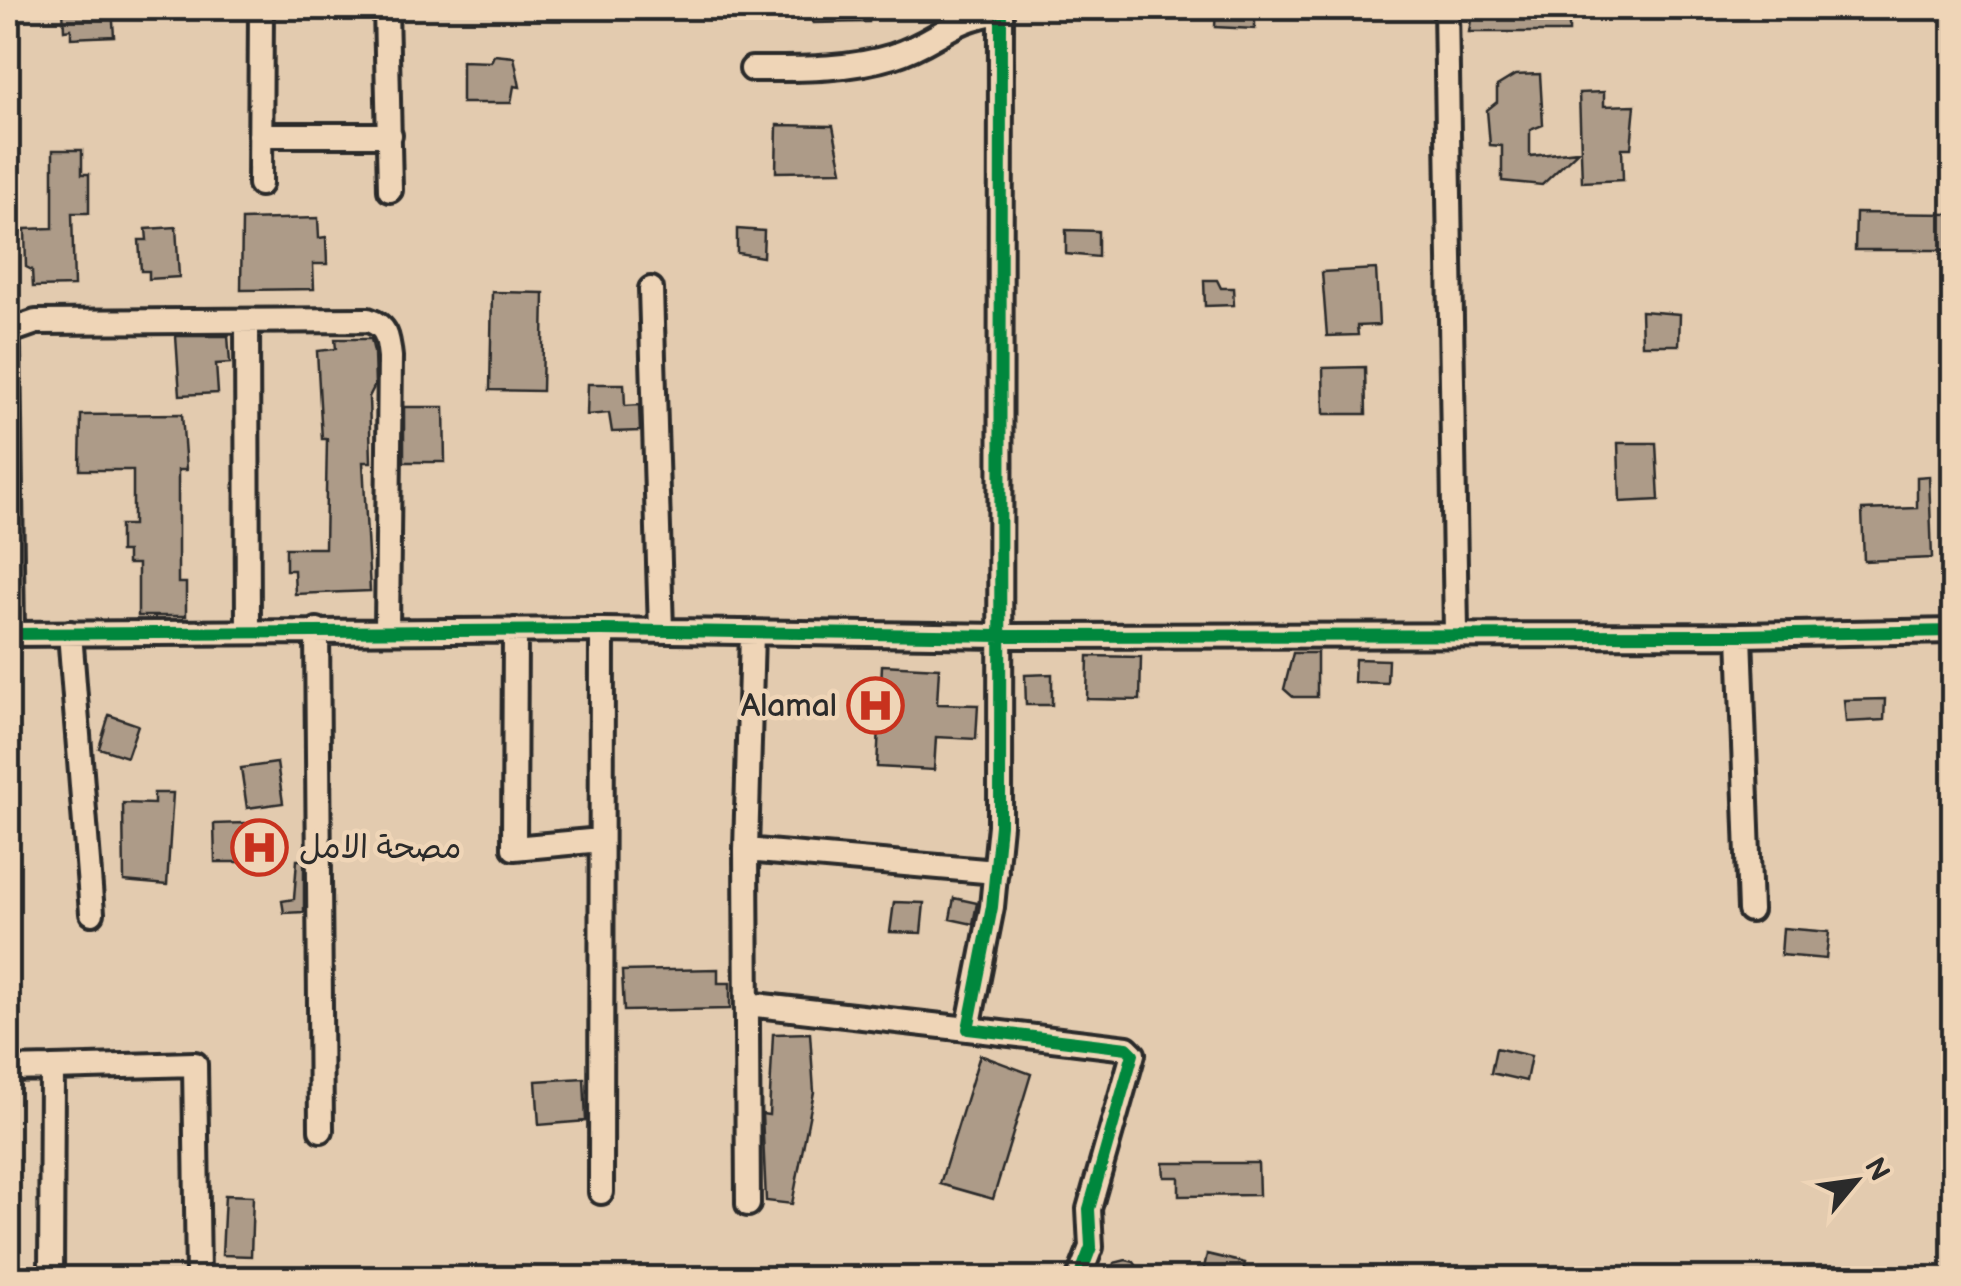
<svg xmlns="http://www.w3.org/2000/svg" width="1961" height="1286" viewBox="0 0 1961 1286" font-family="'Balsamiq Sans','Playpen Sans Arabic',sans-serif">
  <rect width="100%" height="100%" fill="#e3cbaf"/>
  <filter id="ink" filterUnits="userSpaceOnUse"><feTurbulence type="fractalNoise" baseFrequency=".01" numOctaves="2"/><feDisplacementMap in="SourceGraphic" scale="20" xChannelSelector="R" yChannelSelector="G"/><feConvolveMatrix kernelMatrix="1 2 1 2 8 2 1 2 1" color-interpolation-filters="sRGB"/></filter>
  <g filter="url(#ink)">
    <path fill="#ad9b88" stroke="#2b2b2b" stroke-width="2.5" d="M63,8H112L114,36L71,38V29L64,30Z
      M813,8H869V22L813,23Z
      M1216,8H1255V29L1215,27Z
      M1473,8H1569V32H1469Z
      M494,55L514,57L520,87L514,86L511,103H462V61L491,62Z
      M1540,74L1543,125L1530,130V156L1578,151L1542,185L1502,181V146L1490,145L1487,110L1497,102V86L1515,75Z
      M1604,92V106L1635,105L1631,148H1622L1623,180L1582,182L1579,93Z
      M777,125L833,126L842,171L776,172Z
      M53,150H82V174H89V213H72L74,286L33,287L32,270L26,267L25,229L53,228Z
      M1856,213L1954,214V250H1855Z
      M318,218L319,238L326,237L327,264H313L314,289L241,290L242,220Z
      M176,227L179,277L149,279V271H141L139,240H147L146,229Z
      M737,229L764,231L763,257L737,253Z
      M1066,230L1098,231V257L1066,254Z
      M1376,269L1379,325L1357,326L1358,335L1327,336L1322,272Z
      M1204,280H1217L1221,288H1233L1234,305L1205,306Z
      M492,292L544,293L542,391L490,390Z
      M1641,311L1680,314L1679,345H1642Z
      M176,336H228L230,363L216,364L218,393L180,395Z
      M335,339H371L374,352L375,385L369,397L371,462H363L370,591L295,594L294,570H286V548H325L327,439H322L317,351L336,349Z
      M1365,367L1366,414H1324L1323,368Z
      M588,384H624L625,406L639,405L640,431L612,432L609,413L587,415Z
      M404,407H444L445,462H404Z
      M182,414L186,470H178V583H186V616H138V564H127V552H120V525H133V470H80L81,415Z
      M1618,443H1656L1659,500L1620,502Z
      M1929,476L1932,558L1864,561L1862,510L1917,508V477Z
      M1293,653H1317V697H1293L1284,689Z
      M1088,656L1141,657L1140,700L1087,699Z
      M1355,659L1388,660L1387,683L1354,682Z
      M882,665L939,668L937,704L978,705L976,739L936,737L934,770L877,767Z
      M1052,674V705H1026L1025,675Z
      M1885,699L1884,720L1846,722L1844,700Z
      M109,715L138,725L127,757L99,748Z
      M277,763L283,803L247,808L241,768Z
      M154,793H173L167,885L124,881L123,803L154,804Z
      M245,823L246,862H215L214,824Z
      M297,860H304V912L284,913L282,901L294,899Z
      M954,898L977,903L973,924L950,919Z
      M894,902L924,903L921,933L890,932Z
      M1783,928L1829,932L1826,959L1781,955Z
      M718,969V983H730V1009L624,1011L622,971Z
      M810,1033L814,1092L792,1204L766,1201L762,1114L769,1115L773,1034Z
      M1496,1048L1531,1056L1526,1081L1491,1073Z
      M980,1055L1031,1074L993,1199L940,1184Z
      M584,1078L586,1121L539,1125L536,1081Z
      M1163,1163H1258L1259,1195L1179,1196V1177H1164Z
      M225,1195L253,1196L251,1256L222,1255Z
      M1207,1254L1245,1263L1242,1278H1202Z
      M1126,1260L1134,1262L1145,1278H1110L1114,1263Z"/>
    <g fill="none" stroke-linecap="round" stroke-linejoin="round">
      <defs>
        <path id="street" d="M386,8L390,190
          M1001,8L1000,825L992,907L968,1029L1127,1048L1133,1054L1089,1209L1091,1247L1079,1278
          M1446,8L1456,632
          M752,69C799,69 848,70 893,56C938,42 950,18 1001,12
          M260,135H390
          M260,184L261,8
          M651,289L661,631
          M247,321L248,631
          M8,339L13,330L36,322L368,320C387,326 388,338 390,357L387,630
          M8,345L12,634
          M317,630L321,1130
          M515,630L514,848L601,840
          M70,633L92,913
          M8,634L602,630L1002,636L1740,635L1954,631
          M1740,635L1750,910
          M746,850L996,872
          M747,1004L968,1029
          M52,1068L195,1064L198,1278
          M8,1069L52,1068L51,1278
          M601,1192L602,630
          M748,1204L746,850L752,633"/>
      </defs>
      <use href="#street" stroke="#2b2b2b" stroke-width="30"/>
      <use href="#street" stroke="#efd5b7" stroke-width="22"/>
      <defs>
        <path id="cycleway" d="M1001,8L1000,825L992,907L968,1029L1127,1048L1133,1054L1089,1209L1091,1247L1079,1278
          M8,634L602,630L1002,636L1740,635L1954,631"/>
      </defs>
      <use href="#cycleway" stroke="#efd5b7" stroke-width="19"/>
      <use href="#cycleway" stroke="#00873e" stroke-width="12"/>
    </g>
  </g>
  <defs>
    <symbol id="hospital-ring" viewBox="-11 -11 22 22"><circle r="9.5" fill="#efd5b7" stroke="#c8321e" stroke-width="1.5"/><path d="M-5-5h3v3.5h4V-5h3V5h-3V1.5h-4V5h-3Z" fill="#c8321e"/></symbol>
  </defs>
  <g fill-rule="evenodd">
    <use href="#hospital-ring" x="844" y="674" width="63" height="63"/>
    <use href="#hospital-ring" x="228" y="816" width="63" height="63"/>
  </g>
  <g text-anchor="middle" stroke-width="9" stroke-linejoin="round" paint-order="stroke">
    <g font-size="32" fill="#2b2b2b" stroke="#efd5b7" text-anchor="end">
      <text x="837" y="716">Alamal</text>
      <text x="299" y="858" text-anchor="start">مصحة الامل</text>
    </g>
  </g>
  <rect width="1961" height="1286" fill="none" stroke="#efd5b7" stroke-width="40"/>
  <rect x="20" y="20" width="1921" height="1246" fill="none" stroke="#2b2b2b" stroke-width="4" filter="url(#ink)"/>
  <g transform="translate(1856 1181) rotate(61)" stroke="#efd5b7" stroke-width="8" paint-order="stroke">
  <path d="M0-8L18 38L0 25L-18 38Z" fill="#2b2b2b"/>
  <text y="-15" font-size="28" font-weight="bold" text-anchor="middle" fill="#2b2b2b">N</text>
  </g>
</svg>
